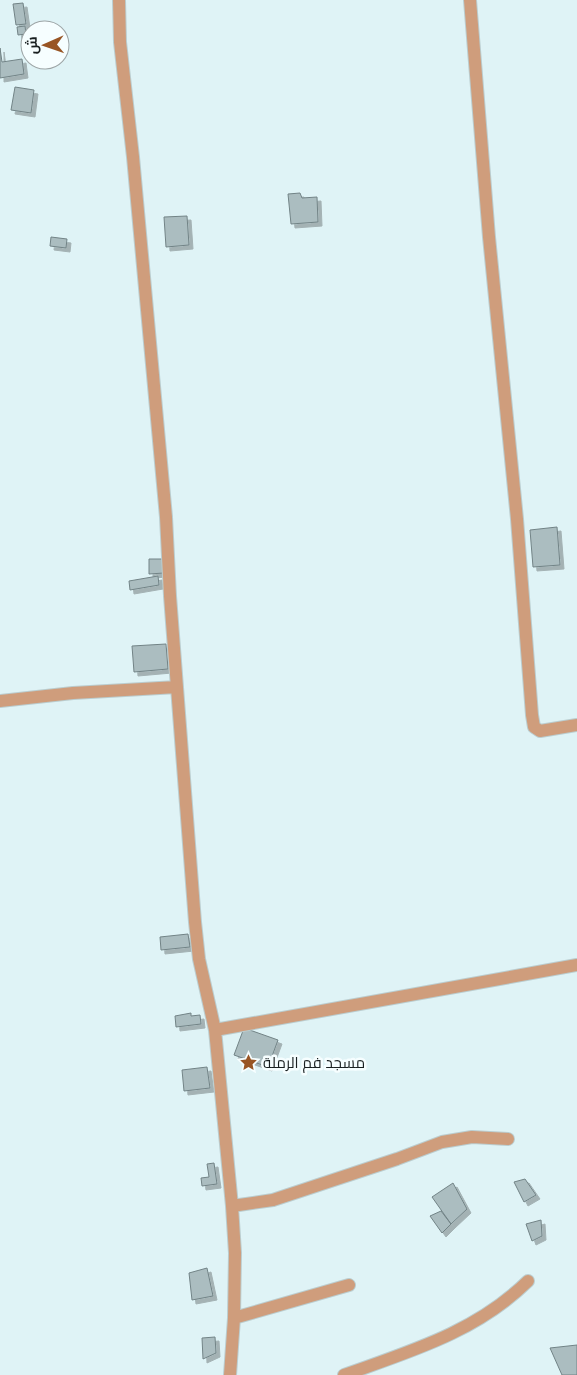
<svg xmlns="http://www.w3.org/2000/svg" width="577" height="1375" viewBox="0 0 577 1375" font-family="'Fira Sans',Cairo,sans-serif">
  <defs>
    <filter id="shadow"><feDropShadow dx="4" dy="4" stdDeviation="0" flood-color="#0004"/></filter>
  </defs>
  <rect width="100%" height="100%" fill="#dff3f6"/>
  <path fill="#abbdc0" stroke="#728386" filter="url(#shadow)" d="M23,3L26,24L16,25L13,4Z
    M25,26L26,34L18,35L17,27Z
    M0,48L2,62L22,59L24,74L0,78Z
    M15,87L34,90L31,113L11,110Z
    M300,193L302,198L317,197L318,222L291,224L288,194Z
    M187,216L189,245L166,247L164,217Z
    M51,237L67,239L66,248L50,246Z
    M557,527L560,565L533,567L530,530Z
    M149,559H163L164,573L149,574Z
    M158,576L159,585L130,590L129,581Z
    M166,644L168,669L134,672L132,646Z
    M188,934L190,947L161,950L160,937Z
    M191,1013V1016L200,1015L201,1024L176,1027L175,1016Z
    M244,1028L278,1040L268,1067L234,1055Z
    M207,1067L210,1088L184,1091L182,1070Z
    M214,1163L217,1184L202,1186L201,1178L209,1177L207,1164Z
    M525,1179L536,1195L524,1202L514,1182Z
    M453,1183L467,1209L451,1224L432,1197Z
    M441,1211L451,1224L442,1233L430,1216Z
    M541,1220L542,1236L532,1241L526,1224Z
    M207,1268L213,1296L192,1300L189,1273Z
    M215,1337L216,1353L203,1359L202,1338Z
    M577,1345V1375H562L550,1348Z"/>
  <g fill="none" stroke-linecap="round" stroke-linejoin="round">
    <defs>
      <path id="minor" d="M119,0L120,42L133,157L166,517L170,596L195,922L199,959L215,1030L232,1206L235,1253L234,1318L230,1375
        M470,0L489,237L517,519L532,715L534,727L540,731L577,725
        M0,701L73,693L177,687
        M215,1030L577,965
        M232,1206L273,1200L397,1159L442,1142L472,1137L508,1139
        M234,1318L349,1285
        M344,1375C411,1351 476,1332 528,1281"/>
    </defs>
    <use href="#minor" stroke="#bbcdcf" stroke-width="14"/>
    <use href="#minor" stroke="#cf9d7c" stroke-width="12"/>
  </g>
  <defs>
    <symbol id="sight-bare" viewBox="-9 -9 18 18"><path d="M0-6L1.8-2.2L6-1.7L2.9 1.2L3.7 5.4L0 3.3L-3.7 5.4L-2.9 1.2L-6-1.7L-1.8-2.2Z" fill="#985524" stroke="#f6feff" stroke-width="2.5" paint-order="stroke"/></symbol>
  </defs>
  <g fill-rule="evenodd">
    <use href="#sight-bare" x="236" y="1050" width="25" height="25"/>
  </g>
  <g text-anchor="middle" stroke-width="5" stroke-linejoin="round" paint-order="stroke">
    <g font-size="15" fill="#181f20" stroke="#f6feff" text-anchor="start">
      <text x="263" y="1068">مسجد فم الرملة</text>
    </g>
  </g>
  <g transform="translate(45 45) rotate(268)"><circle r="24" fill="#f6feff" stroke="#9da5a6"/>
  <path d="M0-4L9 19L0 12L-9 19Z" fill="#985524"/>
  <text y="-8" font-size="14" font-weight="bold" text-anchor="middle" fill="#181f20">ش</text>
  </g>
</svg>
